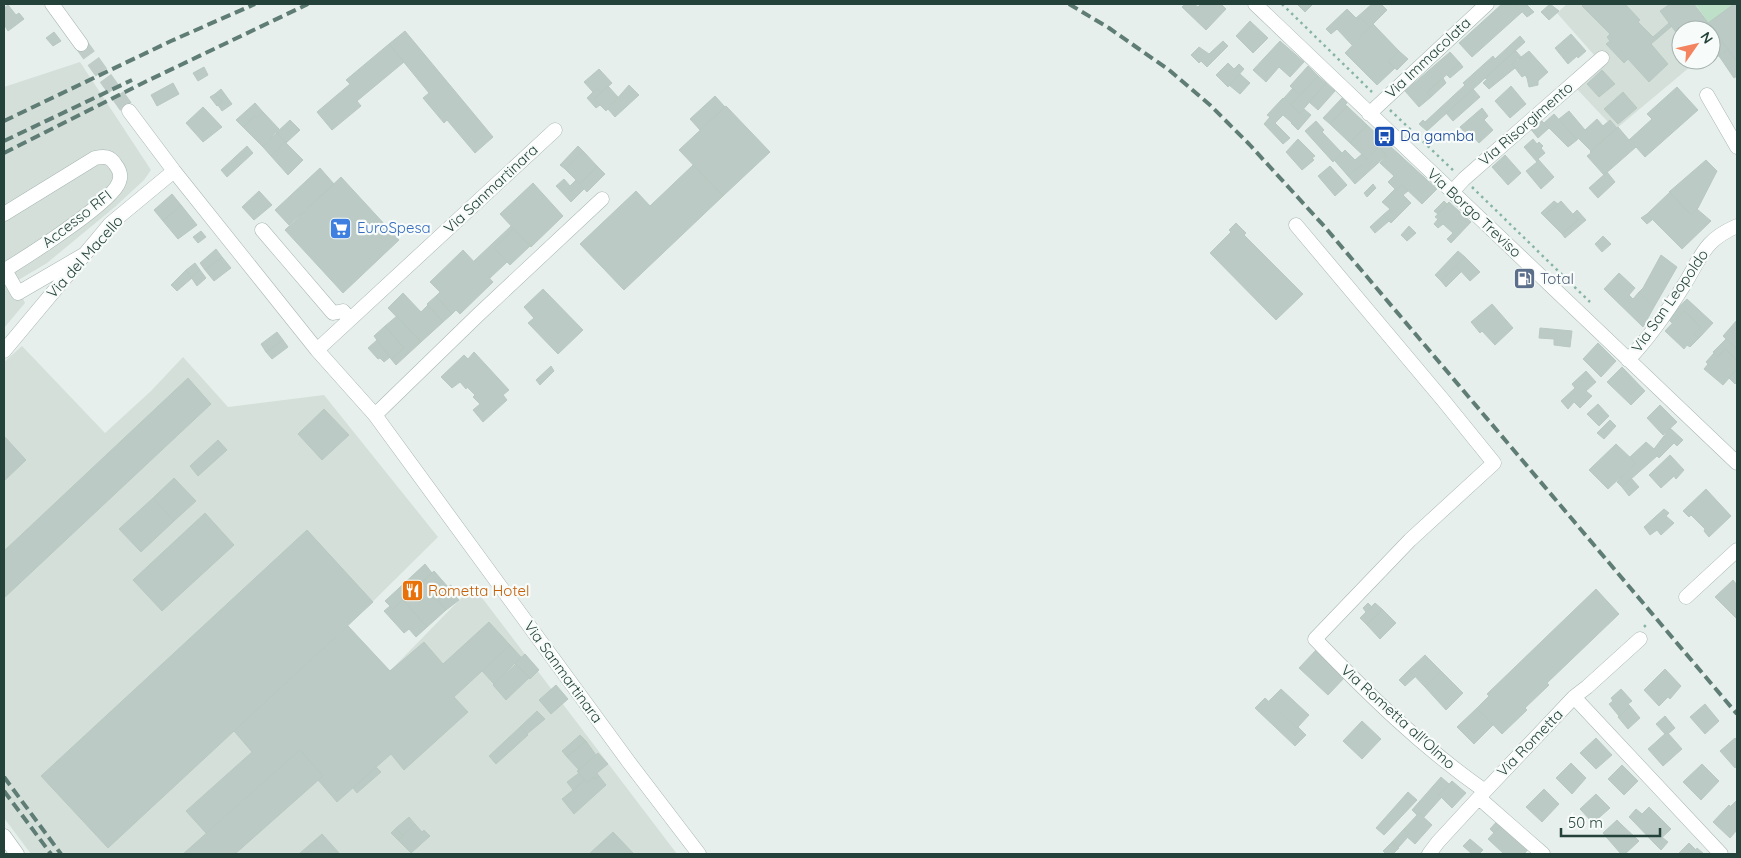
<svg xmlns="http://www.w3.org/2000/svg" width="1741" height="858" viewBox="0 0 1741 858" font-family="Quicksand,sans-serif">
  <rect width="100%" height="100%" fill="#e6efeb"/>
  <path fill="#d4dfda" d="M1567,4H1670L1660,11L1681,39V60L1697,61L1617,128L1608,122L1575,87L1602,64L1557,13Z
    M80,62L151,170L144,180L116,206L47,263L15,282L25,303L4,328V87Z
    M22,346L105,433L151,391L183,357L228,407L324,395L438,537L344,630L386,675L473,586L677,854H31L4,818V362Z"/>
  <path fill="#bfe0c8" d="M1695,4H1737V63Z"/>
  <path fill="#bbcac4" stroke="#b8c9c2" d="M1185,4H1194L1198,7L1201,4H1221L1226,9L1206,30L1182,7Z
    M1297,4H1313L1305,12Z
    M1372,4H1381L1387,10L1370,27L1360,17L1358,20L1356,18Z
    M1502,4H1514L1522,12L1472,57L1459,43Z
    M1515,4H1526L1534,12L1527,17Z
    M1550,4L1559,11L1549,20L1541,12Z
    M1584,4H1625L1640,20L1638,22L1653,37L1669,23L1672,26L1651,44L1668,64L1649,82L1628,59L1624,63L1606,44L1610,41L1607,37L1610,34L1582,6Z
    M1670,4H1694L1728,49L1702,68L1697,60H1711V30H1681V39L1660,11Z
    M1734,4L1737,6V62L1708,23Z
    M8,5L16,15L19,13L24,19L8,31L4,24V8Z
    M1347,9L1358,20L1360,17L1370,27L1352,45L1337,29L1331,34L1326,29Z
    M1250,21L1268,38L1253,53L1236,36Z
    M1373,24L1399,51L1388,62L1395,68L1377,85L1345,53Z
    M405,31L493,137L475,153L447,120L444,123L423,98L429,93L389,44Z
    M54,32L61,41L53,46L46,38Z
    M1571,34L1586,51L1578,58L1577,56L1568,64L1555,48Z
    M1520,36L1525,42L1427,131L1419,124L1423,120L1425,122L1465,85L1463,83L1493,56L1495,59Z
    M1223,41L1228,46L1207,67L1201,61L1199,63L1191,55L1199,47L1209,54Z
    M1280,41L1304,62L1290,77L1279,67L1266,82L1253,70Z
    M389,44L404,62L357,101L361,106L332,130L317,112L350,84L346,80Z
    M1728,49L1737,62V76L1734,78L1719,56Z
    M1515,50L1522,58L1519,60L1518,58L1512,64L1515,68L1489,89L1483,83L1487,79L1485,78Z
    M1399,51L1408,59L1397,70L1388,62Z
    M1529,51L1548,72L1538,81V85L1529,87L1527,78L1525,75L1522,77L1512,64Z
    M1450,52L1460,63L1427,92L1431,97L1419,107L1405,91Z
    M1228,63L1234,69L1239,64L1244,69L1228,87L1216,75Z
    M1460,63L1463,67L1450,78L1447,75Z
    M1308,66L1318,76L1300,95L1290,86Z
    M204,67L208,75L198,81L193,73Z
    M599,69L612,83L601,93L597,88L593,92L584,82Z
    M1602,70L1615,84L1599,97L1587,84Z
    M1240,74L1250,83L1240,94L1229,85Z
    M1318,76L1326,83L1300,113L1291,105Z
    M1443,78L1446,83L1431,97L1427,92Z
    M173,83L179,94L157,106L151,95Z
    M1326,83L1335,91L1318,110L1309,102Z
    M629,85L639,95L615,117L608,109Z
    M608,86L618,97L606,111L594,99Z
    M1511,86L1526,104L1510,118L1495,101Z
    M1677,87L1698,110L1645,157L1636,147L1604,175L1587,156L1591,153L1590,152L1618,127L1629,140L1652,119L1647,114Z
    M597,88L601,93L594,99L600,105L596,108L587,98Z
    M1293,88L1300,95L1291,105L1284,98Z
    M221,89L232,104L222,111L218,105L222,102L215,94Z
    M1473,89L1480,97L1453,121L1446,113Z
    M1623,92L1637,108L1618,124L1604,109Z
    M215,94L222,102L217,106L210,97Z
    M715,96L725,107L700,130L690,119Z
    M1283,98L1300,113L1291,122L1283,115L1275,123L1290,138L1283,144L1264,124L1270,117L1267,115Z
    M1342,98L1347,103L1345,105L1347,106L1330,124L1323,118Z
    M255,103L263,112L257,118L255,116L243,127L236,120Z
    M726,106L770,152L723,196L679,150Z
    M1347,106L1367,125L1350,143L1330,124Z
    M203,107L222,127L203,142L186,123Z
    M1482,108L1488,116L1484,120L1493,130L1479,143L1469,132L1467,135L1460,127Z
    M1304,109L1311,115L1298,130L1291,123Z
    M1569,111L1585,130L1597,119L1603,126L1610,120L1617,128L1591,151L1578,138L1577,140L1559,119Z
    M263,112L279,129L263,147L243,127L255,116L257,118Z
    M1554,114L1577,140L1568,147L1544,123Z
    M1539,118L1549,128L1538,138L1529,127Z
    M290,120L300,130L286,143L276,133Z
    M1316,121L1324,130L1322,132L1342,153L1333,162L1305,131Z
    M1367,125L1437,189L1422,204L1402,185L1396,190L1388,182L1394,176L1380,163L1387,155L1378,147L1367,159L1350,143Z
    M277,133L285,142L271,156L263,147Z
    M1298,139L1315,156L1312,158L1314,160L1302,170L1286,152Z
    M1533,139L1537,144L1539,142L1543,146L1541,148L1545,153L1538,159L1554,177L1541,189L1526,171L1537,162L1524,147Z
    M285,142L303,160L288,175L271,156Z
    M247,146L253,153L227,177L221,170Z
    M578,146L583,151L565,169L560,165Z
    M1378,147L1387,155L1355,184L1348,176L1367,160Z
    M1345,150L1355,160L1362,154L1367,159L1348,176L1335,161Z
    M583,151L597,166L580,184L565,169Z
    M1505,155L1521,173L1508,185L1492,167Z
    M1706,160L1717,171L1698,208L1691,215L1669,192Z
    M693,165L723,196L624,290L580,244L636,191L650,206Z
    M597,166L605,174L587,192L580,184Z
    M1330,166L1347,185L1335,196L1318,176Z
    M320,168L334,184L289,225L275,210Z
    M1607,172L1615,182L1598,198L1589,188Z
    M341,177L399,240L343,293L285,230Z
    M564,179L570,186L576,180L584,189L571,202L556,186Z
    M533,183L563,216L531,247L500,214Z
    M1373,184L1376,188L1367,197L1364,193Z
    M1402,185L1408,191L1403,195L1411,203L1391,223L1383,215L1390,209L1382,202L1395,189L1396,190Z
    M259,191L272,205L254,220L242,207Z
    M1670,192L1691,215L1697,209L1711,221L1682,249L1647,214Z
    M172,194L181,205L163,221L154,210Z
    M1444,201L1447,204L1438,214L1434,211Z
    M1554,201L1558,204L1544,216L1541,213Z
    M1561,201L1578,220L1562,234L1544,216Z
    M1449,202L1471,222L1451,243L1447,239L1453,233L1443,224L1438,228L1434,224L1438,219L1435,217Z
    M181,205L197,225L178,239L163,221Z
    M1577,210L1586,220L1565,238L1562,234L1578,220L1573,214Z
    M1647,214L1652,220L1647,224L1641,218Z
    M1383,215L1389,221L1375,233L1370,227Z
    M1236,223L1246,233L1244,235L1303,294L1276,320L1210,253L1231,232L1229,230Z
    M511,226L514,229L494,248L507,262L490,278L474,261Z
    M1409,226L1416,233L1407,241L1401,235Z
    M514,229L530,246L510,265L494,248Z
    M201,231L206,237L198,243L193,237Z
    M1603,236L1611,244L1602,252L1595,244Z
    M216,249L222,257L205,270L200,263Z
    M463,250L493,282L460,314L456,310L452,314L436,296L440,292L430,282Z
    M1458,251L1465,257L1441,281L1435,275Z
    M1661,255L1677,267L1654,307L1639,292L1643,288Z
    M222,257L231,268L214,281L205,270Z
    M1465,257L1480,272L1470,281L1456,266Z
    M195,263L200,270L191,277L186,270Z
    M1456,266L1461,272L1446,287L1441,281Z
    M186,270L192,278L177,291L171,285Z
    M200,270L206,278L197,286L191,277Z
    M1619,273L1635,288L1629,295L1633,299L1639,292L1654,307L1643,327L1604,289Z
    M543,289L583,330L558,354L528,323L534,318L524,307Z
    M403,293L421,312L428,305L443,322L421,342L388,308Z
    M436,296L452,314L443,322L427,304Z
    M1687,299L1713,323L1699,338L1694,334L1701,327L1684,311L1672,323L1667,318Z
    M1492,304L1513,328L1495,345L1482,331L1480,333L1471,322Z
    M1684,311L1701,327L1694,334L1699,338L1690,347L1687,345L1684,349L1665,331Z
    M397,316L421,342L396,365L391,359L404,348L385,326Z
    M1737,320V349L1723,336Z
    M385,326L404,348L391,359L374,336Z
    M1540,328L1572,331L1570,347L1554,345V339L1539,338Z
    M277,332L283,340L266,352L261,344Z
    M1726,339L1737,349V360L1725,349L1718,357L1713,352Z
    M283,340L288,347L272,359L266,352Z
    M377,340L390,357L384,362L380,358L378,359L368,348Z
    M1598,343L1616,361L1601,377L1583,359Z
    M1725,349L1737,360V369L1723,385L1704,369L1708,364L1706,362L1714,353L1718,357Z
    M474,352L509,390L503,395L507,400L483,422L473,410L480,404L473,397L475,395L467,387L466,389L460,382L452,388L441,377L464,355L468,359Z
    M551,366L554,371L540,385L536,380Z
    M1622,367L1645,391L1631,405L1607,382Z
    M1737,369V382L1735,384L1729,378Z
    M1586,371L1596,382L1586,391L1592,396L1580,408L1574,402L1568,409L1561,401L1575,388L1572,384Z
    M188,378L211,404L4,598V551Z
    M1598,404L1609,416L1599,426L1587,414Z
    M1660,405L1677,422L1663,435L1647,418Z
    M324,409L349,435L322,460L298,434Z
    M1610,420L1616,426L1604,439L1597,433Z
    M1670,428L1683,440L1677,446L1674,443L1659,458L1657,456L1622,487L1617,482L1636,463L1630,457L1646,442L1654,449Z
    M4,436L26,460L4,481Z
    M218,440L227,450L198,476L190,466Z
    M1616,444L1636,463L1608,489L1589,470Z
    M1670,455L1684,470L1676,479L1674,476L1661,488L1649,475Z
    M174,478L196,501L174,521L153,498Z
    M1631,478L1639,487L1629,496L1622,487Z
    M1706,489L1731,516L1709,537L1704,531L1705,529L1691,515L1689,517L1683,511Z
    M153,498L174,521L141,552L119,529Z
    M1664,509L1669,513L1666,516L1674,523L1661,535L1657,530L1650,535L1644,527Z
    M205,513L234,545L162,611L133,580Z
    M307,530L373,602L108,848L41,776Z
    M425,564L432,573L422,582L446,610L427,627L403,600L393,609L385,601Z
    M434,571L448,587L451,585L457,591L454,594L459,600L446,610L422,582Z
    M1733,580L1737,585V619L1715,597Z
    M1596,589L1619,614L1547,683L1549,685L1525,708L1527,710L1502,734L1477,708L1489,696L1487,694Z
    M403,600L427,627L416,637L409,629L404,633L384,611L390,606L393,609Z
    M1368,603L1372,607L1366,612L1363,608Z
    M1375,603L1382,609L1367,625L1360,618Z
    M1382,609L1396,623L1380,639L1367,625Z
    M489,622L510,645L454,697L468,712L404,770L391,754L337,802L318,780L323,776L300,750L206,833L186,811L252,752L234,731L348,626L390,671L424,642L443,664Z
    M510,645L521,657L494,684L482,671Z
    M1317,649L1346,676L1328,695L1299,668Z
    M525,654L539,670L530,679L515,663Z
    M1425,655L1441,671L1425,687L1409,670Z
    M516,664L529,678L506,700L493,685Z
    M1665,669L1681,686L1670,699L1668,697L1659,706L1644,690Z
    M1409,670L1415,677L1405,686L1399,680Z
    M1441,671L1463,693L1446,710L1425,687Z
    M556,685L568,699L551,714L539,700Z
    M1281,689L1309,715L1297,728L1269,701Z
    M1621,689L1632,701L1628,704L1630,706L1619,716L1609,704L1613,701L1611,698Z
    M1265,698L1297,728L1298,727L1306,735L1295,746L1255,708Z
    M1705,704L1719,721L1705,734L1690,717Z
    M1630,706L1640,718L1628,729L1618,717Z
    M1477,708L1493,725L1474,744L1457,727Z
    M537,711L545,719L527,734L520,727Z
    M1665,716L1675,728L1668,734L1667,732L1665,734L1656,724Z
    M1362,721L1381,739L1362,759L1343,741Z
    M520,727L528,735L496,764L489,756Z
    M1667,732L1682,749L1663,766L1648,749Z
    M580,735L586,741L567,757L562,751Z
    M1596,738L1612,755L1596,769L1580,753Z
    M1735,738L1737,740V766L1735,768L1720,751Z
    M586,741L596,755L579,770L567,757Z
    M300,750L323,776L235,854H183Z
    M598,753L608,764L597,773L599,776L595,779L594,777L587,783L577,771Z
    M1571,763L1586,778L1572,794L1556,778Z
    M1702,764L1719,781L1701,800L1683,782Z
    M1622,765L1638,781L1624,795L1608,779Z
    M376,767L381,772L357,793L353,788Z
    M579,773L585,780L573,790L567,782Z
    M599,776L606,785L574,814L562,799L585,780L587,783L594,777L595,779Z
    M1441,777L1449,784L1439,795L1441,798L1424,817L1419,813L1417,815L1412,810Z
    M1452,781L1466,793L1452,808L1439,795Z
    M1544,789L1559,804L1542,822L1526,807Z
    M1408,792L1417,800L1384,835L1376,828Z
    M1596,794L1610,808L1593,823L1580,809Z
    M1737,800V813L1731,806Z
    M1729,805L1737,813V830L1730,838L1713,822Z
    M1649,807L1671,829L1655,844L1634,822Z
    M1636,809L1642,814L1634,822L1629,817Z
    M1419,813L1432,825L1415,844L1406,836L1409,833L1404,829Z
    M409,817L415,824L403,836L396,828Z
    M1499,819L1503,823L1494,833L1490,829Z
    M1617,820L1622,825L1608,839L1603,833Z
    M1503,823L1530,847L1524,854H1504L1488,839Z
    M415,824L422,832L424,830L430,836L411,853L398,840Z
    M1622,825L1639,841L1625,854H1621L1608,839Z
    M396,828L403,836L398,840L391,833Z
    M1404,829L1409,833L1406,836L1407,838L1398,848L1392,842Z
    M613,832L634,854H589Z
    M322,834L340,854H299Z
    M1662,837L1668,842L1661,850L1655,844Z
    M1470,839L1483,850L1479,854H1472L1463,846Z
    M1392,842L1399,848L1393,854H1386L1383,851Z
    M1689,843L1696,850L1697,848L1704,854H1678Z"/>
  <g fill="none" stroke-linecap="round" stroke-linejoin="round">
    <path stroke="#bfccc8" stroke-width="14" stroke-dasharray="14 7" stroke-linecap="butt" d="M81,44L129,111"/>
    <defs>
      <path id="minor" d="M52,4L81,44
        M1255,4L1737,463
        M1707,95L1737,147
        M129,111L174,171L317,350L375,415L628,761L699,854
        M1369,114L1487,4
        M1452,192L1464,179L1602,58
        M4,214L95,158C104,156 110,156 115,164C119,169 122,175 119,182C113,202 26,257 5,270L18,293L85,254
        M1296,225L1443,400L1494,463L1410,540L1315,639C1368,694 1422,747 1485,791
        M262,230L333,313L343,311L350,319
        M317,350L555,130
        M4,351L110,224L174,171
        M1628,360C1647,340 1669,309 1684,285C1702,256 1703,241 1737,226
        M375,415L478,315L602,199
        M1686,597L1737,550
        M1574,697L1721,854
        M1479,798L1543,854
        M4,836L17,854
        M1429,854L1438,842L1485,791L1574,697L1587,687L1640,639"/>
    </defs>
    <use href="#minor" stroke="#a8b8b2" stroke-width="15"/>
    <path stroke="#86b3a5" stroke-width="2.5" stroke-dasharray="2.5 4" stroke-linecap="butt" d="M1282,4L1372,92
      M1390,110L1455,172
      M1472,187L1590,302
      M1644,627L1648,623"/>
    <use href="#minor" stroke="#fff" stroke-width="14"/>
    <path stroke="#5f7d75" stroke-width="4" stroke-dasharray="10 5" stroke-linecap="butt" d="M1069,4L1109,28L1169,70L1210,105L1249,144L1324,226L1737,714
      M4,121L171,41L255,4
      M4,141L132,80
      M4,153L147,81L308,4
      M4,777L61,854
      M4,791L51,854"/>
  </g>
  <defs>
    <symbol id="bus-square" viewBox="-11 -11 22 22"><rect x="-9" y="-9" width="18" height="18" rx="4" fill="#1a4fb4" stroke="#f7fbf9"/><path d="M-5-6H5V4H4V6H2V4H-2V6H-4V4H-5ZM-3.5-4V0h7V-4ZM-3.5 1.2v1.5H-2V1.2ZM2 1.2v1.5H3.5V1.2Z" fill="#fff"/></symbol>
    <symbol id="supermarket-square" viewBox="-11 -11 22 22"><rect x="-9" y="-9" width="18" height="18" rx="4" fill="#3f7fe0" stroke="#f7fbf9"/><path d="M-6-5.5h2.5l.6 2H6L4.5 2H-2.5L-4.4-4H-6ZM-1.5 3.2a1.3 1.3 0 1 0 .1 0ZM3 3.2a1.3 1.3 0 1 0 .1 0Z" fill="#fff"/></symbol>
    <symbol id="fuel-square" viewBox="-11 -11 22 22"><rect x="-9" y="-9" width="18" height="18" rx="4" fill="#5c6f8a" stroke="#f7fbf9"/><path d="M-5.5-6h7V0h2V4h1.3V-2.5L3-4.5l.8-.8L6-3V5H2.5V1h-1V6h-7ZM-4.2-4.7v3.2H.2V-4.7Z" fill="#fff"/></symbol>
    <symbol id="restaurant-square" viewBox="-11 -11 22 22"><rect x="-9" y="-9" width="18" height="18" rx="4" fill="#e8710a" stroke="#f7fbf9"/><path d="M-5-6h1v4h1v-4h1v4h1v-4h1v5L-1.5 .5V6h-2V.5L-5-1ZM5-6V6H3V1.5H1.5Q1.5-4 5-6Z" fill="#fff"/></symbol>
  </defs>
  <g fill-rule="evenodd">
    <use href="#bus-square" x="1372" y="124" width="25" height="25"/>
    <use href="#supermarket-square" x="328" y="216" width="25" height="25"/>
    <use href="#fuel-square" x="1512" y="266" width="25" height="25"/>
    <use href="#restaurant-square" x="400" y="578" width="25" height="25"/>
  </g>
  <g text-anchor="middle" stroke-width="4.5" stroke-linejoin="round" paint-order="stroke">
    <g font-size="15" fill="#24423a" stroke="#f7fbf9">
      <text transform="translate(1428 58) rotate(-43)" y="5">Via Immacolata</text>
      <text transform="translate(1526 124) rotate(-41)" y="5">Via Risorgimento</text>
      <text transform="translate(491 189) rotate(-43)" y="5">Via Sanmartinara</text>
      <text transform="translate(1474 213) rotate(43)" y="5">Via Borgo Treviso</text>
      <text transform="translate(77 219) rotate(-38)" y="5">Accesso RFI</text>
      <text transform="translate(85 257) rotate(-48)" y="5">Via del Macello</text>
      <text transform="translate(1670 301) rotate(-55)" y="5">Via San Leopoldo</text>
      <text transform="translate(563 672) rotate(54)" y="5">Via Sanmartinara</text>
      <text transform="translate(1398 717) rotate(42)" y="5">Via Rometta all'Olmo</text>
      <text transform="translate(1530 743) rotate(-46)" y="5">Via Rometta</text>
    </g>
    <g font-size="15" fill="#164399" stroke="#f7fbf9" text-anchor="start">
      <text x="1400" y="141">Da gamba</text>
    </g>
    <g font-size="15" fill="#366cbe" stroke="#f7fbf9" text-anchor="start">
      <text x="357" y="233">EuroSpesa</text>
    </g>
    <g font-size="15" fill="#4e5e75" stroke="#f7fbf9" text-anchor="start">
      <text x="1540" y="284">Total</text>
    </g>
    <g font-size="15" fill="#c56008" stroke="#f7fbf9" text-anchor="start">
      <text x="428" y="596">Rometta Hotel</text>
    </g>
  </g>
  <rect width="1741" height="858" fill="none" stroke="#24423a" stroke-width="10"/>
  <g transform="translate(1696 45) rotate(56)"><circle r="24" fill="#f7fbf9" stroke="#a3b1ad"/>
  <path d="M0-4L9 19L0 12L-9 19Z" fill="#f4845f"/>
  <text y="-8" font-size="14" font-weight="bold" text-anchor="middle" fill="#24423a">N</text>
  </g>
  <path d="M1561 828v8h99v-8" fill="none" stroke="#24423a" stroke-width="2.5"/>
  <text x="1568" y="828" font-size="15" fill="#24423a" stroke="#f7fbf9" stroke-width="4" paint-order="stroke">50 m</text>
</svg>
